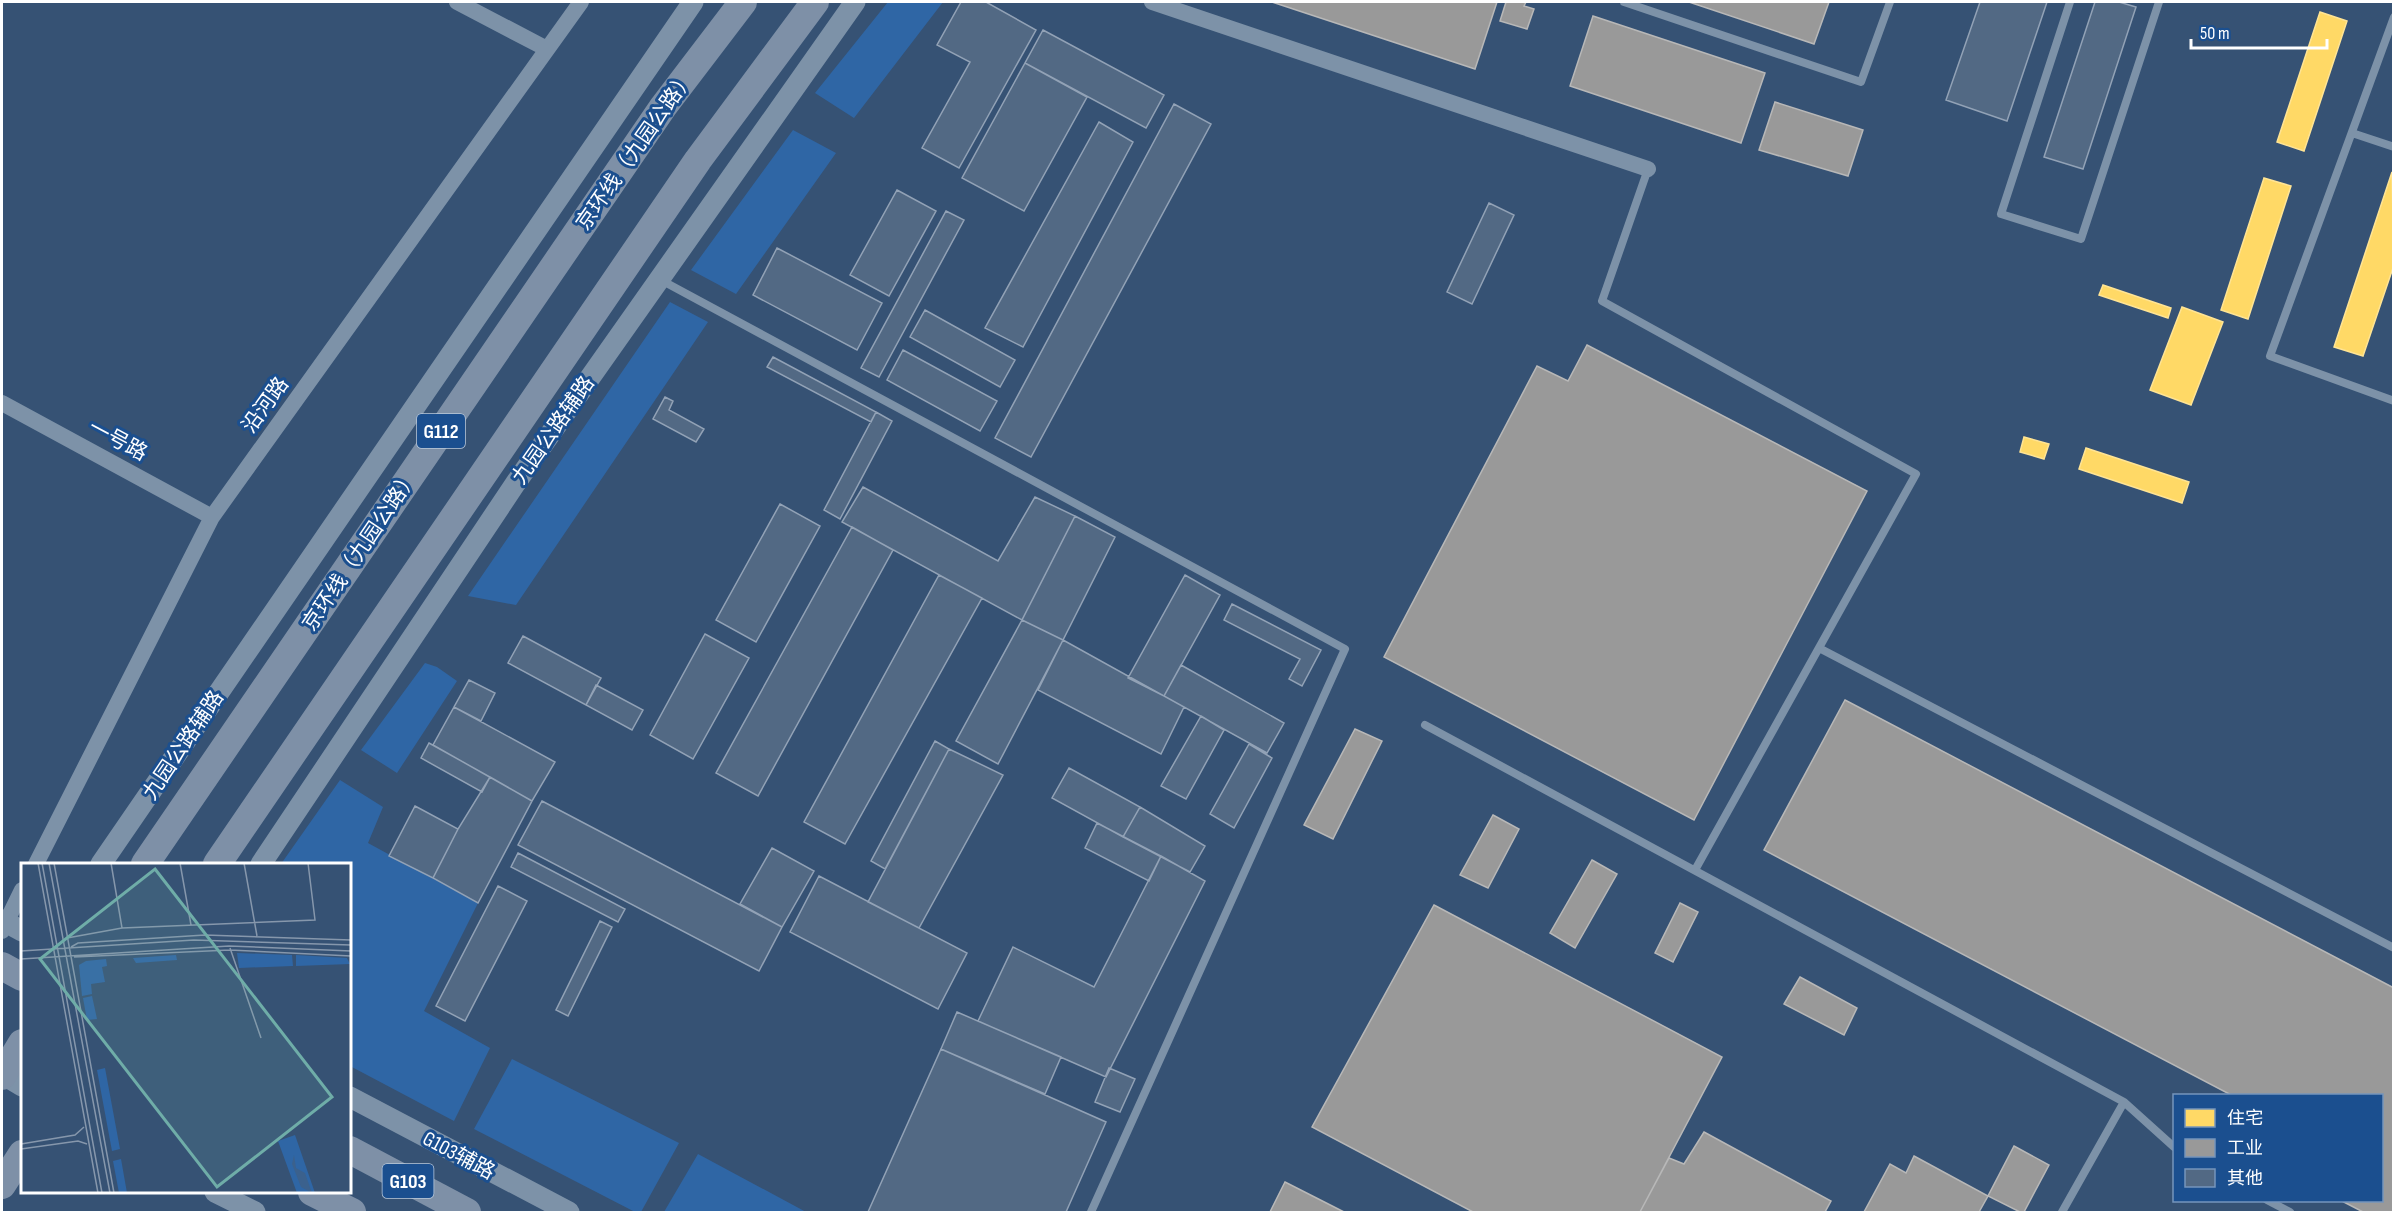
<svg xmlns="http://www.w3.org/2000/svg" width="2395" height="1214" viewBox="0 0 2395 1214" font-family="'Sofia Sans Condensed','Noto Sans SC',sans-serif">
  <rect width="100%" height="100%" fill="#365274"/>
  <path fill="#2f66a5" d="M888,2H943L854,118L815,93Z
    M793,130L836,153L736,294L691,270Z
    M670,302L708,322L516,605L468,596Z
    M425,663L437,667L457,681L397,773L361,750Z
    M340,780L383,807L368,843L478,903L424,1011L490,1048L454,1121L350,1066V864H281Z
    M512,1059L679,1143L641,1212H635L474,1129Z
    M698,1154L806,1212H664Z"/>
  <path fill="#ffd966" stroke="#ffe494" stroke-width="1.5" d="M2320,12L2347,21L2304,151L2277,142Z
    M2392,172L2394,265L2363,356L2334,347Z
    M2264,178L2291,186L2248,319L2221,310Z
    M2103,285L2171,308L2168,318L2099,295Z
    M2182,307L2223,322L2191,405L2150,390Z
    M2024,437L2049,444L2044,459L2020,452Z
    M2086,448L2189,482L2182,503L2079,469Z"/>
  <path fill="#999" stroke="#b8b8b8" stroke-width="1.5" d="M1272,2H1497L1475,69Z
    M1506,2H1526L1524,6L1534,9L1527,29L1500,21Z
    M1689,2H1829L1814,44Z
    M1593,16L1765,73L1741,143L1570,86Z
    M1775,102L1863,130L1848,176L1759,150Z
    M1587,345L1867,491L1694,820L1384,657L1537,366L1568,381Z
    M1845,700L2394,988V1212H2363L2340,1200H2382V1096H2233L1764,850Z
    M1355,729L1382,741L1333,839L1304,825Z
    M1493,815L1519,829L1488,888L1460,875Z
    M1592,860L1617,874L1575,948L1550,933Z
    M1680,903L1698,912L1673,962L1655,953Z
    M1434,905L1722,1057L1640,1212H1473L1312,1127Z
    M1800,977L1857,1008L1844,1035L1784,1004Z
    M1704,1132L1831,1201L1825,1212H1640L1669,1158L1684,1164Z
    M2014,1146L2049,1165L2024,1212H2020L1988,1196Z
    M1914,1156L1988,1196L1979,1212H1864L1890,1164L1906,1173Z
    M1285,1182L1344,1212H1270Z"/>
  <path fill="#526984" stroke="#92a2b6" stroke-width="1.5" d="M961,2H986L1036,30L959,168L922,148L970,62L937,45Z
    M1980,2H2047L2007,121L1946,100Z
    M2095,2H2119L2136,7L2083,169L2044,157Z
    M1043,30L1164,95L1146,128L1025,63Z
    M1025,63L1087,97L1024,211L962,178Z
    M1174,104L1211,124L1031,457L995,438Z
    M1099,122L1133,142L1023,347L985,328Z
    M897,190L936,211L889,296L850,275Z
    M1489,203L1514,215L1472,304L1447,292Z
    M946,211L964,220L879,377L861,368Z
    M777,248L882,303L857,350L753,295Z
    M925,310L1015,360L1000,387L910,337Z
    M903,350L997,401L980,431L887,380Z
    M773,357L876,412L871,422L767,367Z
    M665,397L673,401L669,410L704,429L696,442L653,419Z
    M876,412L892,421L840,519L824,510Z
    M863,487L998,561L1035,497L1075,516L1022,620L842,522Z
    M780,504L820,526L756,642L716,620Z
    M1075,516L1115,537L1063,640L1022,620Z
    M852,527L893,550L758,796L716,773Z
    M939,575L982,598L845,844L804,822Z
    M1185,575L1220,595L1164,696L1128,678Z
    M1232,604L1321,650L1302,686L1289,679L1300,659L1224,620Z
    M1022,620L1063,640L998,764L956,741Z
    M705,634L749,658L693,759L650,735Z
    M523,636L601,678L586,705L508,663Z
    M1063,640L1184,707L1161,754L1038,690Z
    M1181,665L1284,723L1267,753L1164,696Z
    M469,680L495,693L481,721L454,707Z
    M596,685L643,710L632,730L586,705Z
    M454,707L555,762L532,801L433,745Z
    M1201,716L1224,730L1186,799L1161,786Z
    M935,741L949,749L885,869L871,861Z
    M429,743L490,777L482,792L421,758Z
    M1249,744L1272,758L1234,828L1210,814Z
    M949,749L1003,775L919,928L868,902Z
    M1069,768L1140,807L1123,837L1052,798Z
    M490,777L532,801L478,903L433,878L458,829Z
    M542,801L782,927L759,971L518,845Z
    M415,806L458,829L433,878L389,856Z
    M1140,807L1205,846L1190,872L1123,837Z
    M1097,823L1161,856L1149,881L1085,848Z
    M772,848L814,871L782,927L740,904Z
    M518,853L625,909L618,922L511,867Z
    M1161,856L1205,881L1106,1077L978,1021L1013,947L1094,987Z
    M819,876L967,953L938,1009L790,932Z
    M498,886L527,901L465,1021L436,1006Z
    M600,921L612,927L568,1016L556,1010Z
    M957,1012L1061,1057L1045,1094L941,1049Z
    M941,1049L1106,1122L1066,1212H868Z
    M1109,1068L1135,1079L1120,1112L1095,1102Z"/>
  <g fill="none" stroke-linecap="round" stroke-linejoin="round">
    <path stroke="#7d92a8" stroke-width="8" d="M1624,2L1861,82L1890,2
      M2070,2L2001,214L2081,239L2159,2
      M2394,17L2270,356L2394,401
      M2352,133L2394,147
      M1648,169L1602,301L1916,474L1695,870
      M659,279L1345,649L1091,1212
      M1819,648L2394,948
      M1425,725L2124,1102L2174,1147
      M2267,1200L2290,1212
      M2062,1212L2124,1102"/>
    <path stroke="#7d92a8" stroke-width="16" d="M457,2L547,49
      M1152,2L1648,169
      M2,403L212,517
      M36,864L212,517L581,2
      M2,931L22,890"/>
    <path stroke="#7d92a8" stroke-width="21" d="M101,864L693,2
      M261,864L515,484L855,2
      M2,920L22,931
      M2,1074L22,1086
      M350,1097L569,1212
      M215,1192L255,1212"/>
    <path stroke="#7e90a7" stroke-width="28" d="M145,864L663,107L743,2
      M217,864L698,160L815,2
      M2,966L22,977
      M2,1076L22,1043
      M350,1150L467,1212
      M2,1185L22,1154
      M312,1192L352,1212"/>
  </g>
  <g text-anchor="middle" stroke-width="6" stroke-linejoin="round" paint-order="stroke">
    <g fill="#1b4f8f" stroke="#bbcadd" stroke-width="1.5">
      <rect x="417" y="414" width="48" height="34" rx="4.5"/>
      <rect x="382.5" y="1164" width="51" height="34" rx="4.5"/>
    </g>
    <g font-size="20" font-weight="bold" fill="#fff">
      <text x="441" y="438">G112</text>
      <text x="408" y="1188">G103</text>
    </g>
    <g font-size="21" fill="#fff" stroke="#1b4f8f">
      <text transform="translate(635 150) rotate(-55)" y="7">京环线（九园公路）</text>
      <text transform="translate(265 405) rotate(-54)" y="7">沿河路</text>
      <text transform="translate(553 430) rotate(-55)" y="7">九园公路辅路</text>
      <text transform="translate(118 440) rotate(28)" y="7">一号路</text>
      <text transform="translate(360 550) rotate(-56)" y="7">京环线（九园公路）</text>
      <text transform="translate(183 745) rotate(-56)" y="7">九园公路辅路</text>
      <text transform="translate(459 1155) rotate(28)" y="7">G103辅路</text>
    </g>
  </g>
  <g transform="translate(21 863)">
    <rect width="330" height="330" fill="#365274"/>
    <path d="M216,90L271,92L272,103L218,105ZM155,92L156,97L115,100L112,95ZM275,92L326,95L329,101L275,103ZM85,96L86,103L81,104L84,119L70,121L71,131L61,133L58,102L65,98ZM71,133L76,156L66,157L62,135ZM84,205L99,286L91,288L76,207ZM274,272L294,330H276L257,278ZM100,296L106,330H98L92,298Z" fill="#2f66a5"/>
    <path d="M273,292L275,305L284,310L291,330L280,324L271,301Z" fill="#3b618d"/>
    <path fill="none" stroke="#8697ac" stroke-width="1.5" d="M17,0L77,330M21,0L81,330M28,0L89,330M33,0L93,330M90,0L101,65M159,0L170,62M223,0L236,73M46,75L101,65L294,57L287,0M50,84L57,80L184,72L330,77M209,85L240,175M0,88L173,77L330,82M53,94L209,87L330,93M0,96L208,83L330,88M0,281L54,272L63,264M0,286L57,278L66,281"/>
    <path fill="#6fada8" fill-opacity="0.15" stroke="#6fada8" stroke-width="3" d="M134,6L311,234L196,324L19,96Z"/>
    <rect width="330" height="330" fill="none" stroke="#fff" stroke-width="3"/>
  </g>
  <rect width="2395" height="1214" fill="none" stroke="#ffffff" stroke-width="6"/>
  <rect x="2173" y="1094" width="210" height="108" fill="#1b4f8f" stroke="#7695bc" stroke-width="1.5"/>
  <rect x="2185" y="1109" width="30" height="18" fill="#ffd966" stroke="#7695bc" stroke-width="1.5"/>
  <text x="2227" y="1124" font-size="18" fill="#ffffff">住宅</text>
  <rect x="2185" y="1139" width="30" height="18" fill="#999999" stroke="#7695bc" stroke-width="1.5"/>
  <text x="2227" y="1154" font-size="18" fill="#ffffff">工业</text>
  <rect x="2185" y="1169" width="30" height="18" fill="#526984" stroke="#7695bc" stroke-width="1.5"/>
  <text x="2227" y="1184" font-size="18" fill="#ffffff">其他</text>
  <path d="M2191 39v9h136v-9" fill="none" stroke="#ffffff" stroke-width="3"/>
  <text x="2200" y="39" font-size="18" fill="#ffffff" stroke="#1b4f8f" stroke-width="4.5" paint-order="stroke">50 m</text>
</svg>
